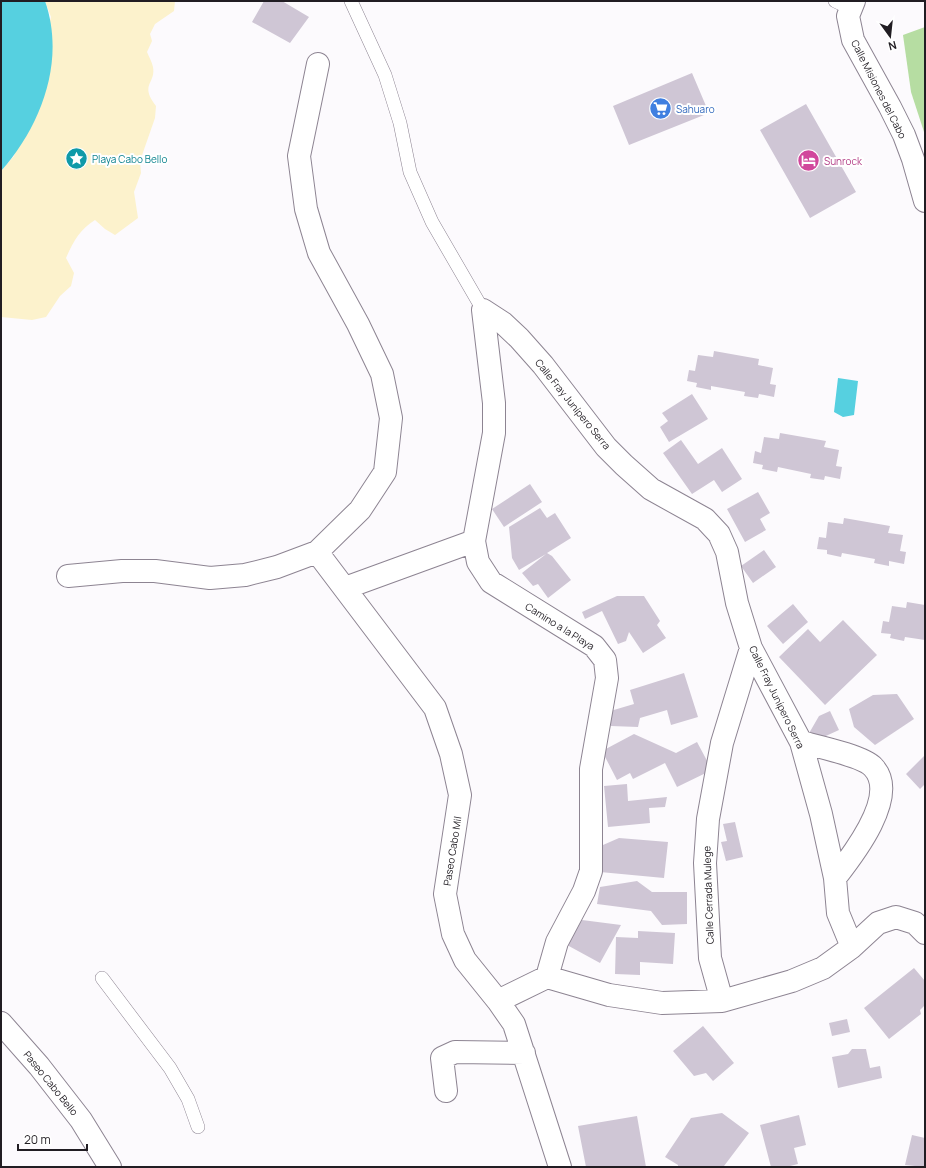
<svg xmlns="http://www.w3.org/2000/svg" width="926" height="1168" viewBox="0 0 926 1168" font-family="Manrope,sans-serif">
  <rect width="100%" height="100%" fill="#fcfafd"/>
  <path fill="#b6dda2" d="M925,27V135L911,92L903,35Z"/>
  <path fill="#fcf2cc" d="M45,1H175L174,11L155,24L150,34L152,41L147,52C149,57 152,62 153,67C156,84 139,84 156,106L155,118L140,161L141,173L134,192L138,218L115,235L105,229L95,220C80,229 73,242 66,258L74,273L71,286L60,296L46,317L32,320L1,317V171L14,156L51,17Z"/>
  <path fill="#56d0e0" d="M1,1H45C66,61 41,126 1,171Z
    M838,378L858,381L854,415L843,417L834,412Z"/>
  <path fill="#cfc6d5" d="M264,1H282L309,17L290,43L252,22Z
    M692,73L709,113L629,145L613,106Z
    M806,104L856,192L810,218L760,130Z
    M714,351L759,359L758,365L773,368L770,384L776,385L774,397L759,394L758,398L744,396L745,392L711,386V390L696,387L697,383L687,381L689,370L695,371L698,355L713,357Z
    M692,394L708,419L669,442L660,427L668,421L662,413Z
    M780,433L826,441L824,447L839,450L836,466L842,467L840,479L825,476L824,480L810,478L811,474L778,467L777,472L762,469L763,465L753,463L755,451L761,453L764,437L779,439Z
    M681,440L698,464L722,448L742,479L722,492L714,480L692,494L663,453Z
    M530,484L542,502L504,527L492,509Z
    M758,492L770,513L760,519L766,530L745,542L727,509Z
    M540,508L547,518L555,513L571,538L547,553L552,556L571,580L548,598L538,584L533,586L522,573L546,554L519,570L512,558L509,527Z
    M844,518L890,526L888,533L903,535L900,551L906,552L904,564L889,561V566L874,563L875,559L842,553L841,557L827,554V550L817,549L819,537L826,538L828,522L843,524Z
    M764,550L776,567L753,583L741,566Z
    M617,596H644L660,621L657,625L666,638L643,653L629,632L626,641L618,644L602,611L585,619L582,612Z
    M907,602L925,605V640L905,637L904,641L890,638L891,634L881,633L883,621L889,622L892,606L906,608Z
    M793,604L808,622L783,644L767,626Z
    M843,620L877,655L825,705L779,657L808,629L820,642Z
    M684,673L698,717L671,725L667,710L640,718L638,727L611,726L607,712L634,704L630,690Z
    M897,694L914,719L875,745L854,727L849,709L873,695Z
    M830,711L839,730L817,740L808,735L819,716Z
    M634,734L676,753L697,742L712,770L677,787L665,763L633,779L630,773L617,780L602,751Z
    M925,755V784L920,789L906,774Z
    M627,784L628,801L667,797L665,807L649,808L650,823L608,827L604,786Z
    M735,822L743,857L726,861L721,842L727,841L723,824Z
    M619,838L668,842L664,878L600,872L603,845Z
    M637,881L652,892H687V924L662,925L651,911L597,904L600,887Z
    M582,920L621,925L600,963L567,945Z
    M638,931L675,933L673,964L640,962V975L615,974L616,937L638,938Z
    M914,968L925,981V1005L920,1010L921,1014L889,1039L864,1008Z
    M847,1019L850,1032L832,1036L829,1023Z
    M703,1026L734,1063L713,1081L706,1073L694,1076L673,1051Z
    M852,1049H866L870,1068L880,1066L882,1078L838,1088L832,1057L848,1054Z
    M722,1113L749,1133L724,1166L678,1167V1165L665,1157L691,1118Z
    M799,1115L806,1145L794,1148L798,1164L786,1167H771L760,1125Z
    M637,1116L646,1167H586L578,1126Z
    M912,1135L925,1138V1167L905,1165Z"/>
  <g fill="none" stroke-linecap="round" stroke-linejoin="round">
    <defs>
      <path id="lane" d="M351,1L385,75L400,123L410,172L432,222L483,310
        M835,1L850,8
        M102,978L170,1068L188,1099L198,1127"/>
      <path id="street" d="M854,1L848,16L853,40L890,107L904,135L913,159L925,201
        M483,310L503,323L519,338L543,365L606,447L624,465L651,489L705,519L719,534L727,552L737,603L751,648L801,742L821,814L835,878L838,913L852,947
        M483,310L494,403V433L474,541L478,562L491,582L594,646L605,660L607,678L591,769V871L584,891L557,942L547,977
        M317,552L435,708L451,754L460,795L445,894L453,934L465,960L498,1001L514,1024L560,1167
        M68,576L122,571H155L210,578L245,575L277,567L317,552L360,510L385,472L391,418L382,374L358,324L319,253L306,209L299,156L318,64
        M345,588L474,541
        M801,742C816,746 863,756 873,767C900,795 853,855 835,878
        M498,1001L547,977L609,995L662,1003L722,1001L792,981L823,968L852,947L878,923L896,917L915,923L925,933
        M722,1001L710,958L705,863L708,819L722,743L751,648
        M1,1023L39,1066L81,1120L110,1167
        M446,1091L442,1058L455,1052L524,1053"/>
    </defs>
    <use href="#lane" stroke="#8d8492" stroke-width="14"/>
    <use href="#street" stroke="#8d8492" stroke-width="24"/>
    <use href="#lane" stroke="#fff" stroke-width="13"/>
    <use href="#street" stroke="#fff" stroke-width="22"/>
  </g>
  <defs>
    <symbol id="supermarket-disc" viewBox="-11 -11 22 22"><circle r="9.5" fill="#3f7fe0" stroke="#fff"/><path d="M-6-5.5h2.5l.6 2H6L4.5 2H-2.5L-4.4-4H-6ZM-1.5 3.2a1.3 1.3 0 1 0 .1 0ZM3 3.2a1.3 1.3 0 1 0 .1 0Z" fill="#fff"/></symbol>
    <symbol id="sight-disc" viewBox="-11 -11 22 22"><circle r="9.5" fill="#0f9aa8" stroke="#fff"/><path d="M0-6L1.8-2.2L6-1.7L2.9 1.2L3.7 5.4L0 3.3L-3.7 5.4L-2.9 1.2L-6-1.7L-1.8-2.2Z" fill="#fff"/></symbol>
    <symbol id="hotel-disc" viewBox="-11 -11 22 22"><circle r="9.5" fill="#d1479c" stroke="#fff"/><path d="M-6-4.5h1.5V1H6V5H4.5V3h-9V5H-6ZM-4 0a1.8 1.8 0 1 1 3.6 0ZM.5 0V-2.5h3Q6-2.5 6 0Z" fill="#fff"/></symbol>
  </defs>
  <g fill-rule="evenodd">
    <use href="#supermarket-disc" x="648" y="96" width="25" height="25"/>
    <use href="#sight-disc" x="64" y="146" width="25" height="25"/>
    <use href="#hotel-disc" x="796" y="148" width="25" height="25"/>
  </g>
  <g text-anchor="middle" stroke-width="4" stroke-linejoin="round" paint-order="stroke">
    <g font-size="10" fill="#211d23" stroke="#fff">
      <text transform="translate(879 89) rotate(63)" y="4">Calle Misiones del Cabo</text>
      <text transform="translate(573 404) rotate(51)" y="4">Calle Fray Junípero Serra</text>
      <text transform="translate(560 626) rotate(32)" y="4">Camino a la Playa</text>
      <text transform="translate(777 697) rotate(64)" y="4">Calle Fray Junípero Serra</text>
      <text transform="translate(452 851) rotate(-81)" y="4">Paseo Cabo Mil</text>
      <text transform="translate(708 895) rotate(-92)" y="4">Calle Cerrada Mulege</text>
      <text transform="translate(51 1083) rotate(51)" y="4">Paseo Cabo Bello</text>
    </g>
    <g font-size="10" fill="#366cbe" stroke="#fff" text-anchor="start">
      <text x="676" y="113">Sahuaro</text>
    </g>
    <g font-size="10" fill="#0d838f" stroke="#fff" text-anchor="start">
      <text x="92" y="163">Playa Cabo Bello</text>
    </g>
    <g font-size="10" fill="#b23c85" stroke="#fff" text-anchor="start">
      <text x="824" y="165">Sunrock</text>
    </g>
  </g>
  <rect width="926" height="1168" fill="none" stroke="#211d23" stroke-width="4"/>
  <g transform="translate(890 36) rotate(165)" stroke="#ffffff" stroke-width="3" paint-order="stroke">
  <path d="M0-3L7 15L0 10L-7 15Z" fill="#211d23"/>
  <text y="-6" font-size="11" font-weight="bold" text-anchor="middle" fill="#211d23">N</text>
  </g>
  <path d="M18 1144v6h69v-6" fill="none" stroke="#211d23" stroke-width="2"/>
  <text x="24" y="1144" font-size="12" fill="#211d23" stroke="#ffffff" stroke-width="3" paint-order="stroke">20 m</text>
</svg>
